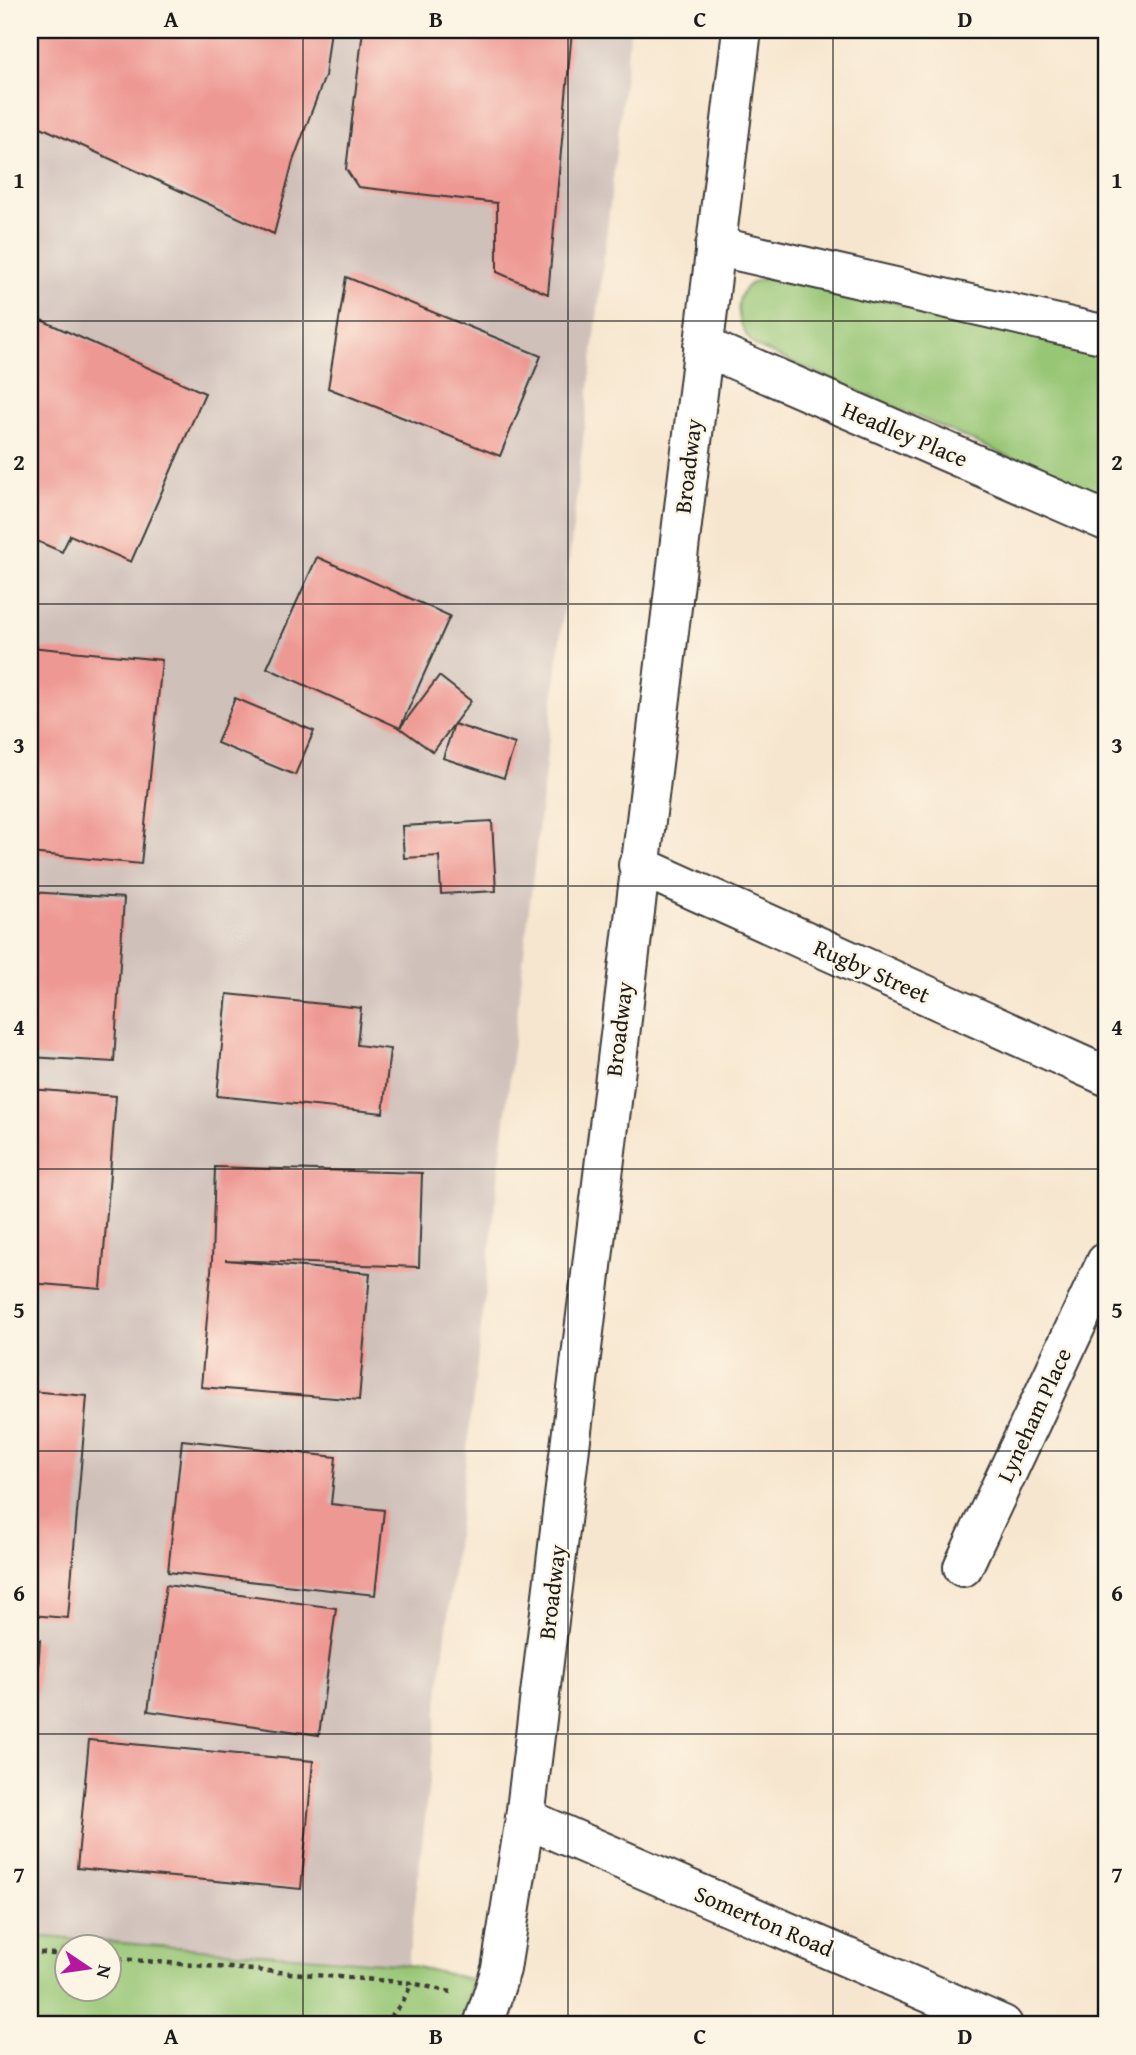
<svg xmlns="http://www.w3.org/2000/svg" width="1136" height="2055" viewBox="0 0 1136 2055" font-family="'Gentium Book Plus',serif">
  <rect width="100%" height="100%" fill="#fcf5e5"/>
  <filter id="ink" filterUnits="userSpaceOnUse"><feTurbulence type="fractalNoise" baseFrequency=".0143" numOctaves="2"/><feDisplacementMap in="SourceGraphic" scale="14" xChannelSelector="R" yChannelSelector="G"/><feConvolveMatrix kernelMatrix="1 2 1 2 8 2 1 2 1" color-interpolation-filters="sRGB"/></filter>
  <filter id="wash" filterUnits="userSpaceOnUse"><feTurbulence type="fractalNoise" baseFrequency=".00686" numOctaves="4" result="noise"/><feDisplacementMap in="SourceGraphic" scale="28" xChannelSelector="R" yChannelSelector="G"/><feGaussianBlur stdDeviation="1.57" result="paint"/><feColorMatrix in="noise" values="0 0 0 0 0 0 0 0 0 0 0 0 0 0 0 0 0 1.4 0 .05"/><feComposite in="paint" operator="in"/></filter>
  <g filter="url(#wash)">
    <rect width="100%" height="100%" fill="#f7e6cf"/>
    <path fill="#cfc0ba" d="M30,30H630L408,1965L30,1936Z"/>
    <path fill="#97c675" stroke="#5a7148" stroke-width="2" fill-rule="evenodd" d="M782,277L1106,352V499L757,347C737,332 727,289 759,280C766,278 775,278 782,277Z
      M30,1936L408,1965L474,1980L462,2025H30ZM66,1946H108V1988H66Z"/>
    <g id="blocks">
      <path fill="#ee9893" d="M30,30H331L325,76L293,161L274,234L30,122Z
        M363,30H572L548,294L497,272V203L358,187L346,169Z
        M346,277L541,356L500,456L328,388Z
        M30,315L205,393L131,562L70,535L62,552L30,538Z
        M317,557L450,616L400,728L267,668Z
        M30,647L162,660L141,864L30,853Z
        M439,676L471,701L433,752L400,728Z
        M235,698L314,731L295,775L217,743Z
        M454,724L515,744L504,778L443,758Z
        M492,821L496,891L441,894L439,856L404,858L402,826Z
        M30,892L124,898L114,1062L30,1057Z
        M227,994L361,1008L357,1045L390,1049L383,1113L217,1096Z
        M30,1089L116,1096L101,1289L30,1283Z
        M215,1167L422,1173L419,1267L225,1260L370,1273L359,1400L201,1387L212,1260Z
        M30,1391L87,1396L68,1618L30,1615Z
        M182,1440L336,1457L331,1504L384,1510L375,1595L168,1572Z
        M166,1585L336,1608L319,1735L148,1711Z
        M30,1639L40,1640L32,1772H30Z
        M89,1740L313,1761L301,1889L77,1868Z"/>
    </g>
  </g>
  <g filter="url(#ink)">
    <use href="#blocks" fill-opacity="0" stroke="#3d3a37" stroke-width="2"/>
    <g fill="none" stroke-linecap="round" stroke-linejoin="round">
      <defs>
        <path id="minor" d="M715,246L1106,335
          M703,346L1106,521
          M638,865L1106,1076
          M963,1567L1106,1262
          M525,1818L1003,2025
          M483,2025L501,1969L525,1818L742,30"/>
      </defs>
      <use href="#minor" stroke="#3d3a37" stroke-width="42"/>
      <path stroke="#3d3a37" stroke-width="4.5" stroke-dasharray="5 5" stroke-linecap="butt" d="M30,1952L66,1955
        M108,1958L412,1983L455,1993
        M384,2025L402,2003L412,1983"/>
      <use href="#minor" stroke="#fff" stroke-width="38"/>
    </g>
  </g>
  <path fill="none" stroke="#1c1c1c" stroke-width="2" stroke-opacity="0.55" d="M303,30V2025M568,30V2025M833,30V2025M30,321H1106M30,604H1106M30,886H1106M30,1169H1106M30,1451H1106M30,1734H1106"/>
  <g text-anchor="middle" stroke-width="5" stroke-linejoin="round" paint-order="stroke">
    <g font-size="23" fill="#1c1c1c" stroke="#fcf5e5">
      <text transform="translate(905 434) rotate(23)" y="8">Headley Place</text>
      <text transform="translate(688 466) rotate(-83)" y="8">Broadway</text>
      <text transform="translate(872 971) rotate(24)" y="8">Rugby Street</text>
      <text transform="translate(619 1029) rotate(-83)" y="8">Broadway</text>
      <text transform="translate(1034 1415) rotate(-65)" y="8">Lyneham Place</text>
      <text transform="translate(552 1592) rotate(-83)" y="8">Broadway</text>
      <text transform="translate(764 1921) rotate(23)" y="8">Somerton Road</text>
    </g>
  </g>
  <rect width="1136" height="2055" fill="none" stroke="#fcf5e5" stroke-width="77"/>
  <g transform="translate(88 1968) rotate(103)"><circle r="33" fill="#fcf5e5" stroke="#a29e95" stroke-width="2"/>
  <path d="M0-5L12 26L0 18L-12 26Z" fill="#b5179e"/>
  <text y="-10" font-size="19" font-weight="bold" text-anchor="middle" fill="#1c1c1c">N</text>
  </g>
  <rect x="38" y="38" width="1060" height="1978" fill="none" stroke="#1c1c1c" stroke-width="2.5"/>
  <g font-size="23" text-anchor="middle" font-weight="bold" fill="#1c1c1c">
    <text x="171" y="27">A</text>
    <text x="436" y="27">B</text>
    <text x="700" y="27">C</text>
    <text x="965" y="27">D</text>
    <text x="19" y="188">1</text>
    <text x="1117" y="188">1</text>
    <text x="19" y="470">2</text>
    <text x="1117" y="470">2</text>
    <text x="19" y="753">3</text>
    <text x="1117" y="753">3</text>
    <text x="19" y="1035">4</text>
    <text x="1117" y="1035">4</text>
    <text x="19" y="1318">5</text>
    <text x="1117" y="1318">5</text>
    <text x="19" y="1601">6</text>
    <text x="1117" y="1601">6</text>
    <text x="19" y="1883">7</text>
    <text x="1117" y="1883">7</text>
    <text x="171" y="2044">A</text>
    <text x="436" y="2044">B</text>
    <text x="700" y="2044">C</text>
    <text x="965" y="2044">D</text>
  </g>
</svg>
